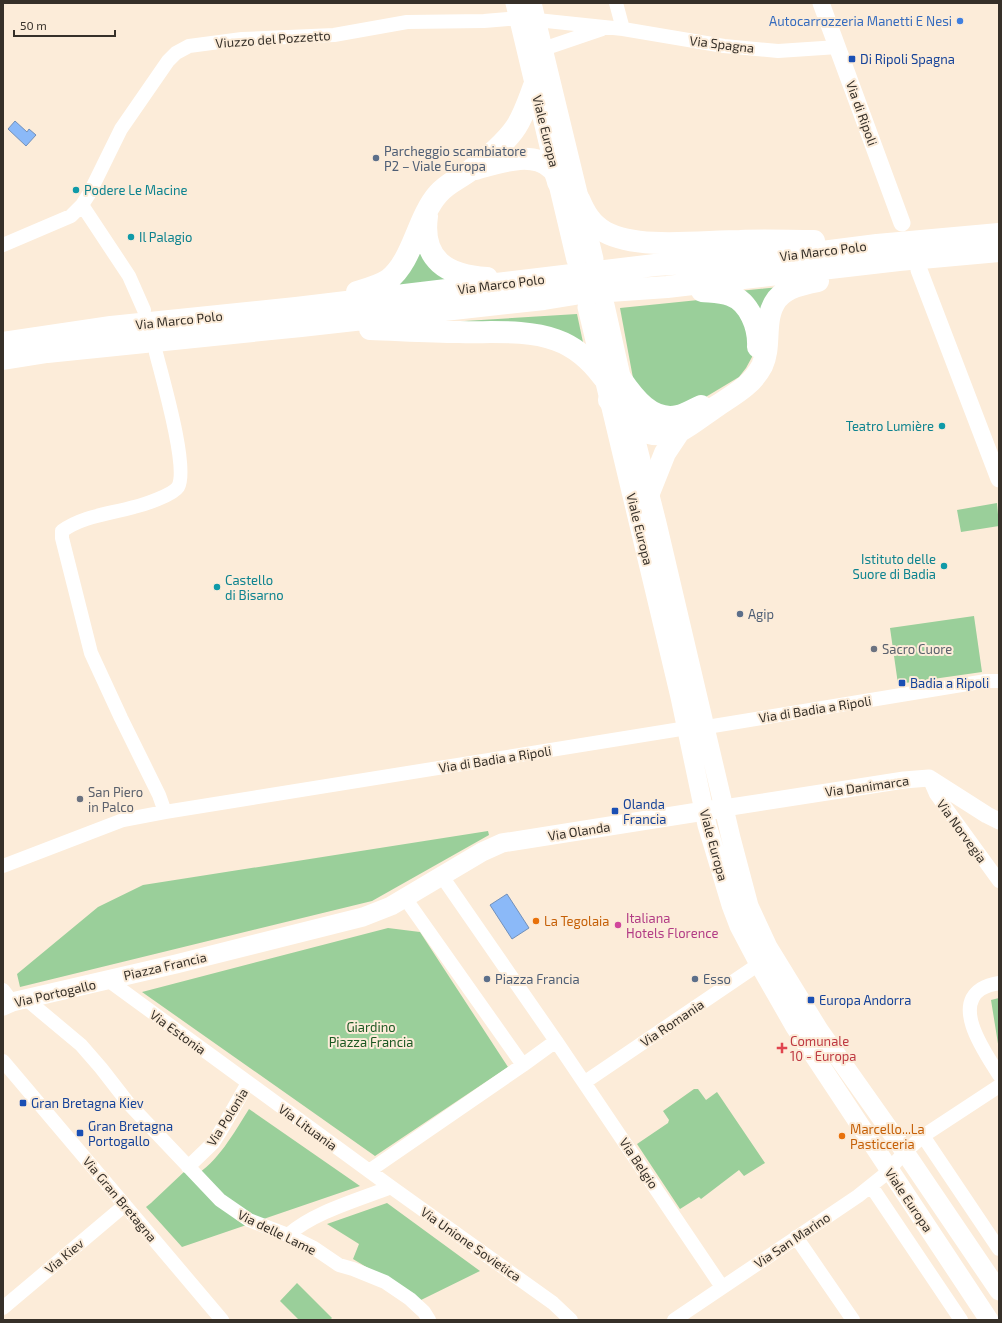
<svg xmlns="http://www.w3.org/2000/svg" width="1002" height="1323" viewBox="0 0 1002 1323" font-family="'Exo 2',sans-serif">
  <rect width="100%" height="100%" fill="#fcecd9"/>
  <path fill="#9acf9a" d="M419,242L449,280L389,288Z
    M779,287L761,322L739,291Z
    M718,298L732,302L753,341L752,357L746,368L739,377L689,407L676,410L648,401L633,378L620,308Z
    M577,314L584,347L448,322Z
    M997,503L999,526L961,532L957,510Z
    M974,616L982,672L898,684L890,628Z
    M488,831L489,835L372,901L20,987L17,974L98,907L143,885Z
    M388,928L420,932L508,1067L375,1156L142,992Z
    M999,998V1050L991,1000Z
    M694,1089H698L706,1100L717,1092L765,1163L744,1176L739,1170L701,1199L699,1197L680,1209L637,1144L668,1123L669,1120L663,1111Z
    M249,1109L360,1186L182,1247L146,1207L151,1203L186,1170L193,1177C219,1161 233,1134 249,1109Z
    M387,1203L480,1271L421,1300L353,1259L359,1244L327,1224Z
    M297,1283L332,1318L330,1320H299L280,1301Z"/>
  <path fill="#8bb9f8" stroke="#7290ba" d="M15,121L27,132L29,129L36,135L26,146L8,129Z
    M507,894L529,928L512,939L490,905Z"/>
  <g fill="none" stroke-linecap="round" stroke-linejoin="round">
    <path stroke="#fff" stroke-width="14" d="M616,3L623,29
      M543,47L552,46L602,29
      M82,205L129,276L144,310
      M3,245L71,216L82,205L89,194L121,129L168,61L176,53L189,46L242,39L334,35L407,22L484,21L508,19L537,20L623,29L724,46L778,51L838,47
      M156,353C162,377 189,468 178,487C173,495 143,505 134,507C109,514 83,516 62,531V538L91,653L121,718L159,795L165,812
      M929,778L936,794L999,881
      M3,866L123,820L165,812L687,728L713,726L986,681H999
      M405,898L523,1065L556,1041L441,875
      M108,980L391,1187L553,1303L571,1320
      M999,983C993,984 986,986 981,989C952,1008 987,1055 999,1075
      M3,990L12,1002
      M26,999L81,1045L101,1068L129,1104L220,1200L249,1220L288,1235L314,1248L339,1265L353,1269L385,1282L410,1299L424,1312L429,1320
      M556,1041L722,1287
      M3,1061L222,1320
      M585,1082L759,964
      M923,1136L999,1249
      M188,1167L213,1143L220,1132L248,1083
      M369,1171L523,1065
      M871,1186L961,1320
      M288,1235C314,1212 358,1200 391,1187
      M796,1237L853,1320
      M3,1308L125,1205
      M674,1320L858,1196L883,1176L905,1152L923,1136L999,1086"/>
    <path stroke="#fff" stroke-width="17" d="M821,3L902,223
      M919,270L999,479
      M724,808L904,780L929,778L987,815L999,821"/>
    <path stroke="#fff" stroke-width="19" d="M515,3L576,260
      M532,3L594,259
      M605,305L632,425L657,523L731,838L749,906L768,947L819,1030L896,1139L999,1291
      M587,307L680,697L707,825L731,905L739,926L759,964L795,1027L989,1320
      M3,1006L12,1002L176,964L363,917L391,906L482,852L502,843L717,809"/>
    <path stroke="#fff" stroke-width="22" d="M475,169C498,163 532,150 551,168C555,171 557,178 558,182
      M579,199C585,213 591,224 605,232C638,250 702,241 740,241C765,240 789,241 814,241
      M427,216C421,260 447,276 487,278
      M702,291C711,292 721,292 730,295C750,302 759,328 758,347
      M357,292C367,289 379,286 388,280C413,261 417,218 438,194C447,183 461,178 472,169C486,159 507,141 516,127C524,115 529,99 534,86
      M370,329C400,330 429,332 459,332C490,333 526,329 556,340C576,347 591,361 603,377
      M3,343L111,327L296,308L655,265L783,257L877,245L999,234
      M3,359L47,352L301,326L544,299L581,293L667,287L899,260L999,251
      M621,379C634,398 652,422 678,416C686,414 694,409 701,406
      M609,400C623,419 639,437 665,434C670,434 675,433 680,431C693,424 705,414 717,406C735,394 752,385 762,366C772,345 762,319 777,299C787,287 803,284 818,281
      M649,493L665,453L679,432"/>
  </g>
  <circle fill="#3f7fe0" stroke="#fcecd9" stroke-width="1.5" cx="960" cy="21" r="4"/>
  <g fill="#1a4fb4" stroke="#fcecd9" stroke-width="1.5">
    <rect x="848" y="55" width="8" height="8" rx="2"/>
    <rect x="898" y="679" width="8" height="8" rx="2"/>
    <rect x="611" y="807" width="8" height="8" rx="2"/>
    <rect x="807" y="996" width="8" height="8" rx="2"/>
    <rect x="19" y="1099" width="8" height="8" rx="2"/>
    <rect x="76" y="1129" width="8" height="8" rx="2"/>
  </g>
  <g fill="#5c6f8a" stroke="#fcecd9" stroke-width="1.5">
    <circle cx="376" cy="158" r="4"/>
    <circle cx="740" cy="614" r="4"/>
    <circle cx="487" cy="979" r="4"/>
    <circle cx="695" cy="979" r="4"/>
  </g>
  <g fill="#0f9aa8" stroke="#fcecd9" stroke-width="1.5">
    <circle cx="76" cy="190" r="4"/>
    <circle cx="131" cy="237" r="4"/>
    <circle cx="942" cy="426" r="4"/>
    <circle cx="944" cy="566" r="4"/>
    <circle cx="217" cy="587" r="4"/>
  </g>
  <g fill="#6b7280" stroke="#fcecd9" stroke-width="1.5">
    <circle cx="874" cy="649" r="4"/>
    <circle cx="80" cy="799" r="4"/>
  </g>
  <g fill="#e8710a" stroke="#fcecd9" stroke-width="1.5">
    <circle cx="536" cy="921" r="4"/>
    <circle cx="842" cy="1136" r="4"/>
  </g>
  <circle fill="#d1479c" stroke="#fcecd9" stroke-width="1.5" cx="618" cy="925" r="4"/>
  <path fill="#e0444e" stroke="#fcecd9" stroke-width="1.5" d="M780 1042h4v4h4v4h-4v4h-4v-4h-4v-4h4z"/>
  <g text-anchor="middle" stroke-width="4" stroke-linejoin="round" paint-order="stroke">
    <g font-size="13" fill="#366cbe" stroke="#fcecd9" text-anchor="end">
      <text x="952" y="26">Autocarrozzeria Manetti E Nesi</text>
    </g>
    <g font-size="13" fill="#363029" stroke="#fcecd9">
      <text transform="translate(273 39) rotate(-4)" y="5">Viuzzo del Pozzetto</text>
      <text transform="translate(722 44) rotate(7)" y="5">Via Spagna</text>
      <text transform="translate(862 113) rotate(70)" y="5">Via di Ripoli</text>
      <text transform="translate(546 131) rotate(76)" y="5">Viale Europa</text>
      <text transform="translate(823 251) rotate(-7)" y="5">Via Marco Polo</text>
      <text transform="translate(501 284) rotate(-7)" y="5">Via Marco Polo</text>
      <text transform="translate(179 320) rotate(-6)" y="5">Via Marco Polo</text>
      <text transform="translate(640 529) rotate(76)" y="5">Viale Europa</text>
      <text transform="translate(815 709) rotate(-9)" y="5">Via di Badia a Ripoli</text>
      <text transform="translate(495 759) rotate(-9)" y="5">Via di Badia a Ripoli</text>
      <text transform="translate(867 786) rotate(-8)" y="5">Via Danimarca</text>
      <text transform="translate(579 831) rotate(-9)" y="5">Via Olanda</text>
      <text transform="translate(962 831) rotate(54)" y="5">Via Norvegia</text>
      <text transform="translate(714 845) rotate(75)" y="5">Viale Europa</text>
      <text transform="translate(165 966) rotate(-13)" y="5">Piazza Francia</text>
      <text transform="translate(55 993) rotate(-13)" y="5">Via Portogallo</text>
      <text transform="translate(672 1023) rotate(-34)" y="5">Via Romania</text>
      <text transform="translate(178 1032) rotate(36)" y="5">Via Estonia</text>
      <text transform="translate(227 1117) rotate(-58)" y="5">Via Polonia</text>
      <text transform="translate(308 1127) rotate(36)" y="5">Via Lituania</text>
      <text transform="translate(639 1163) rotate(56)" y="5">Via Belgio</text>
      <text transform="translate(120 1199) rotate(50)" y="5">Via Gran Bretagna</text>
      <text transform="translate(909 1200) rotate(56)" y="5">Viale Europa</text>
      <text transform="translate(277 1232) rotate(26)" y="5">Via delle Lame</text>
      <text transform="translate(792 1240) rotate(-34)" y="5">Via San Marino</text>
      <text transform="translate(471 1244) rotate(35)" y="5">Via Unione Sovietica</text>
      <text transform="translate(64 1256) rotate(-40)" y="5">Via Kiev</text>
    </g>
    <g font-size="13" fill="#164399" stroke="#fcecd9" text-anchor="start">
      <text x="860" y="64">Di Ripoli Spagna</text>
      <text x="910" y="688">Badia a Ripoli</text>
      <text x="623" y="809">Olanda<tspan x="623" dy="15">Francia</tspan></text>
      <text x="819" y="1005">Europa Andorra</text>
      <text x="31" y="1108">Gran Bretagna Kiev</text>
      <text x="88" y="1131">Gran Bretagna<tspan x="88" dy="15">Portogallo</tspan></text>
    </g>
    <g font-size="13" fill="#4e5e75" stroke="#fcecd9" text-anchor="start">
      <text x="384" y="156">Parcheggio scambiatore<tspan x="384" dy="15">P2 – Viale Europa</tspan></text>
      <text x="748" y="619">Agip</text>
      <text x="495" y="984">Piazza Francia</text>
      <text x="703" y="984">Esso</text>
    </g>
    <g font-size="13" fill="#0d838f" stroke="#fcecd9" text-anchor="start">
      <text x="84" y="195">Podere Le Macine</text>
      <text x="139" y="242">Il Palagio</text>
      <text x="934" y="431" text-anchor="end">Teatro Lumière</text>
      <text x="936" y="564" text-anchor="end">Istituto delle<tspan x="936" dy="15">Suore di Badia</tspan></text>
      <text x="225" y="585">Castello<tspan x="225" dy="15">di Bisarno</tspan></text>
    </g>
    <g font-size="13" fill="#5b616d" stroke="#fcecd9" text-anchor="start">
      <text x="882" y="654">Sacro Cuore</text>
      <text x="88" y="797">San Piero<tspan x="88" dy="15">in Palco</tspan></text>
    </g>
    <g font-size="13" fill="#b23c85" stroke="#fcecd9" text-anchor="start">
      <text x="626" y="923">Italiana<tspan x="626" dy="15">Hotels Florence</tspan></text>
    </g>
    <g font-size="13" fill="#c56008" stroke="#fcecd9" text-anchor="start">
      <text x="544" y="926">La Tegolaia</text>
      <text x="850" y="1134">Marcello...La<tspan x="850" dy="15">Pasticceria</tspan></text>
    </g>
    <g font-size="13" fill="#1c5822" stroke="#fcecd9">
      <text x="371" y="1032">Giardino<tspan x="371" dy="15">Piazza Francia</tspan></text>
    </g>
    <g font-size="13" fill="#be3a42" stroke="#fcecd9" text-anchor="start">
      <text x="790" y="1046">Comunale<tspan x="790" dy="15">10 - Europa</tspan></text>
    </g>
  </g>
  <rect width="1002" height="1323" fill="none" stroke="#363029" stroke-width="8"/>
  <path d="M14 30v6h101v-6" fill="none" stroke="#363029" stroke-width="2"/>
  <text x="20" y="30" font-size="12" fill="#363029" stroke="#fcecd9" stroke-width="3" paint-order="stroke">50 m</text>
</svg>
